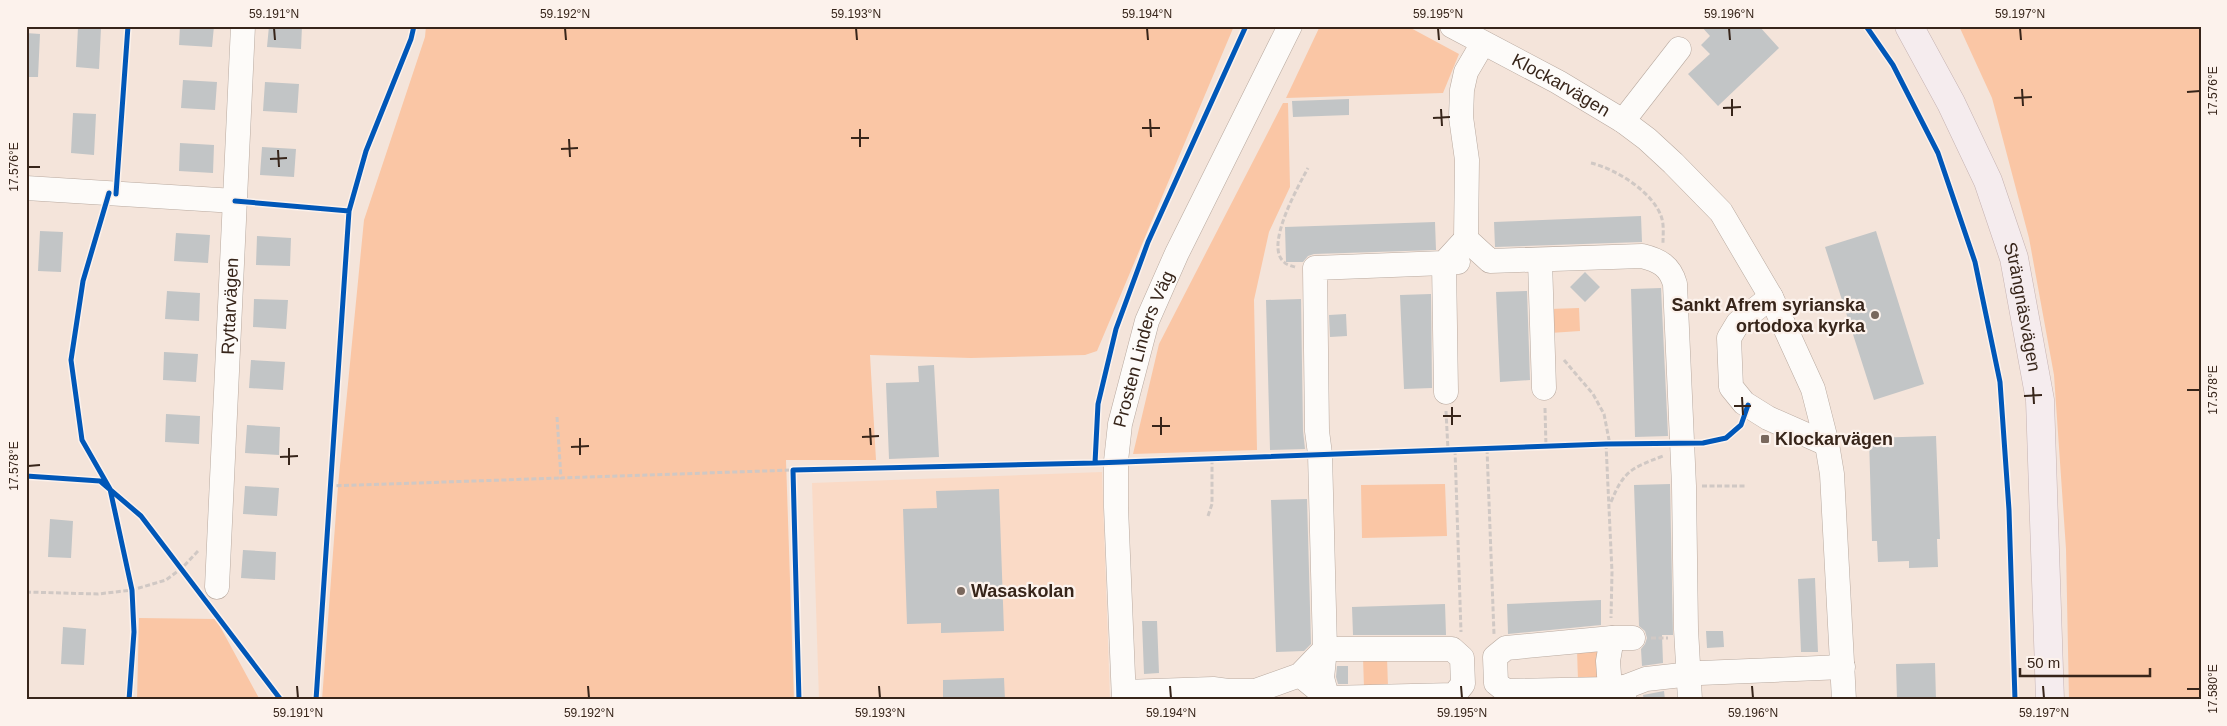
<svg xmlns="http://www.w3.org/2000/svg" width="2227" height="726" viewBox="0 0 2227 726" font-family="Arial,sans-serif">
  <rect width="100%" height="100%" fill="#f4e4da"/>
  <path fill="#fadac6" d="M1102,472L1110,700H819L812,483Z"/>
  <path fill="#fac6a5" d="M426,26H1234L1097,351L1085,355L971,358L870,355L876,460H786L794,700H322L338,486L364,220L425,37Z
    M1320,26H1407L1459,54L1443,93L1286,98Z
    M1959,26H2201V700H2069L2066,549L2054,375L2029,238L1992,98Z
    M1283,103H1288L1290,187L1269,232L1254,300L1257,450L1133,454L1159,344Z
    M1579,308L1580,331L1550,333L1549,309Z
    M1445,484L1447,536L1362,538L1361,485Z
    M139,618L216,619L260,700H137Z
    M1601,649L1602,679L1578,680L1577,650Z
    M1363,657H1387L1388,687L1364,688Z"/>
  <path fill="#c2c5c6" d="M180,26H214L212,47L179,45Z
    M269,26H302L301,49L267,47Z
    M1701,26H1759L1779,48L1718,106L1688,74L1710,54L1701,45L1710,36Z
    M78,27L101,28L99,69L76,67Z
    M26,33L40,34L38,77H26Z
    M183,80L217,82L215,110L181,108Z
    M265,82L299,84L297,113L263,111Z
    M1349,99V115L1293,117L1292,101Z
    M73,113L96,114L94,155L71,153Z
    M180,143L214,145L213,173L179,171Z
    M262,147L296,149L294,177L260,175Z
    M1641,216L1642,242L1495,247L1494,222Z
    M1435,222L1436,250L1314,254L1308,256L1303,262H1286L1285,227Z
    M40,231L63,232L61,272L38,271Z
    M1876,231L1924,384L1874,400L1825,247Z
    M176,233L210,235L208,263L174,261Z
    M257,236L291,238L290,266L256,265Z
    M1585,272L1600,287L1585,302L1570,287Z
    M1661,288L1668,436L1635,437L1631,289Z
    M167,291L200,293L199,321L165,319Z
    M1527,291L1530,380L1500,382L1496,292Z
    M1431,294L1432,388L1404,389L1400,295Z
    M254,299L288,300L286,329L253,327Z
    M1301,299L1303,431L1305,449L1270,450L1266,300Z
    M1346,314L1347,336L1330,337L1329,315Z
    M164,352L198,354L196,382L163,380Z
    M251,360L285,362L283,390L249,388Z
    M934,365L939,457L889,459L886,383L919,382L918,366Z
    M166,414L200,416L199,444L165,442Z
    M247,425L280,427L279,455L245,453Z
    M1936,436L1940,539H1937L1938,567L1909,568V561L1878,562L1877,541H1872L1869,438Z
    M1670,484L1673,635H1662L1663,663L1642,666L1641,649L1645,644L1647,638L1645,631L1639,626L1634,485Z
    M245,486L279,488L277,516L243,514Z
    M999,489L1004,631L941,633V623L907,624L903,509L937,508L936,491Z
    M1307,499L1311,644L1304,651L1276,652L1271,500Z
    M50,519L73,521L71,558L48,557Z
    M243,550L276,552L275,580L241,578Z
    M1815,578L1818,652H1801L1798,579Z
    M1601,600V625L1508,634L1507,604Z
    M1445,604L1446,635H1353L1352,607Z
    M1142,621H1157L1159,673L1144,674Z
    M63,627L86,629L84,665L61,664Z
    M1706,631H1723L1724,647L1707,648Z
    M1935,663L1936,700H1897L1896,664Z
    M1337,666H1348V684H1338L1336,677Z
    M1004,678L1005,700H943V680Z
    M1664,691L1665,700H1644L1643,695Z"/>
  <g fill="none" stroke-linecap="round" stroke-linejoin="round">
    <defs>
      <g id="minor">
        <path id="s1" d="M1452,26L1558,82L1623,121L1647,139L1673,163L1721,212L1771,297L1813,389L1827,444L1832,474L1844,700"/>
        <path d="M1483,43L1466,72L1462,90L1461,117L1467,160L1466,239L1490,261L1642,256C1659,260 1670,266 1675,284L1684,486L1686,629L1690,700"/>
        <path d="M1623,121L1679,49"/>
        <path d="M26,188L235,201"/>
        <path d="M1540,261L1544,388"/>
        <path d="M1771,297L1738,323L1729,338L1731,387L1744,403L1768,418L1827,444"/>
        <path d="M1446,392L1444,263L1458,262"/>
        <path id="s2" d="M217,587L243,26"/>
        <path d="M1625,687L1610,689L1608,661L1612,638H1633"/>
        <path d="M1610,689L1506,691L1496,683L1495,657L1506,648L1612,638"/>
        <path d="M1124,692L1213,689L1228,691H1255L1300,675L1325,649H1452L1462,658L1463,684L1454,695L1328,698L1300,675"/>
        <path id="s3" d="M1124,700L1116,507V461L1120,424L1147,321L1177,253L1290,26"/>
        <path d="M1328,700L1322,678L1325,649L1320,454L1317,431L1315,268L1444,263L1466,239"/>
        <path d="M1624,700L1625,687L1646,679L1700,673L1843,667"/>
      </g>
      <g id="major">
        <path id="s4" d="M1909,26L1951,103L1988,181L2014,258L2040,400L2050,700"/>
      </g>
    </defs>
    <use href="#minor" stroke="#b8a99f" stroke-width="25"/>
    <use href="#major" stroke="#c5b2b1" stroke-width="29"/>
    <path stroke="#d0c8c4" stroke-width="3" stroke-dasharray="5 2.5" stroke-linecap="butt" d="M1591,163C1616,169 1655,193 1662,219C1664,226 1663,236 1663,243
      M1295,267C1292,266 1286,265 1284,262C1264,246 1299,185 1308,168
      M1564,360L1593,394L1604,414L1610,445
      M1545,408L1546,447
      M1446,411L1448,450
      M557,417L561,478L793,470
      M1606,444L1612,572L1611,618
      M1487,449L1494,634
      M1455,450L1461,632
      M329,486L561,478
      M1702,486H1745
      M1611,502C1624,470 1632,468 1663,456
      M1208,516L1212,504V458
      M26,592L98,594L132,590L166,580L182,568L198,551
      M1651,638H1668"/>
    <use href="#minor" stroke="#fdfbf9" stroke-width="24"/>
    <use href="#major" stroke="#f5ecee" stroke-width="28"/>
    <defs>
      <path id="cycleway" d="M1866,26L1893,65L1938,153L1975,262L2000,382L2009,510L2015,700
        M109,193L83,281L71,360L82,440L110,489L132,590L134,632L129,700
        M116,194L128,26
        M235,201L349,211
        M1095,463L1098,404L1116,329L1148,242L1246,26
        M26,476L100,481L141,516L281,700
        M316,700L349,211L366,151L411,39L414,26
        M799,700L793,470L1095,463L1606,444L1703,443L1726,438L1741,425L1748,405"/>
    </defs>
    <use href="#cycleway" stroke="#fcf2ec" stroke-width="8"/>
    <use href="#cycleway" stroke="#0057b8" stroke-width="5"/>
  </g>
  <path fill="none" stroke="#37251a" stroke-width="2" d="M274,28L275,40M565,28L566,40M856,28L857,40M1147,28L1148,40M1438,28L1439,40M1729,28L1730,40M2020,28L2021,40M2022,89L2023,106M2187,92L2200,91M2014,98L2032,97M1732,99V116M1723,108L1741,107M1441,109L1442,126M1433,118L1450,117M1150,119L1151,137M1142,128H1160M860,129V147M851,138H869M569,139L570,157M561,149L578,148M278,150L279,167M270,159L287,158M28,167H40M2033,387L2034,404M2187,390H2200M2024,396L2042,395M1742,397L1743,415M1734,406H1751M1452,407V425M1443,416H1461M1161,417V435M1152,426H1170M870,428L871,445M862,437L879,436M580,438V455M571,447L589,446M289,448V465M280,457L298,456M28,466L40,465M297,686L298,698M588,686L589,698M879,686L880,698M1170,686L1171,698M1461,686L1462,698M1752,686L1753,698M2043,686L2044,698M2187,689H2200"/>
  <g fill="#79685d" stroke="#fcf2ec" stroke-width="2">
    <circle cx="1875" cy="315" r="5"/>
    <rect x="1760" y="434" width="10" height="10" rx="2.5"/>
    <circle cx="961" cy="591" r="5"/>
  </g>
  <g text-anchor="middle" stroke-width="4.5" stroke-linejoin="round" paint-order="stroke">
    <g font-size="18" fill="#37251a" stroke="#fcf2ec">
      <text dy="6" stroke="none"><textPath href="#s1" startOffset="124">Klockarvägen</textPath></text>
      <text dy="6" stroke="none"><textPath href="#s2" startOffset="281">Ryttarvägen</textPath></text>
      <text dy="6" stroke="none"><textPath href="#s4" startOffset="305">Strängnäsvägen</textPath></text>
      <text dy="6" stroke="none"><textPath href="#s3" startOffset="355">Prosten Linders Väg</textPath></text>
    </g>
    <g font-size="18" font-weight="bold" fill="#37251a" stroke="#fcf2ec" text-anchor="start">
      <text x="1865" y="311" text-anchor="end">Sankt Afrem syrianska<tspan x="1865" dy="21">ortodoxa kyrka</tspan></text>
      <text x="1775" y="445">Klockarvägen</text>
      <text x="971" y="597">Wasaskolan</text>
    </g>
  </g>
  <rect width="2227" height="726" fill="none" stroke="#fcf2ec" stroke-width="55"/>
  <path d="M2020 668v8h130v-8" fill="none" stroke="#37251a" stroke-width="2.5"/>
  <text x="2027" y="668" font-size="15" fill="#37251a" stroke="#fcf2ec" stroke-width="4" paint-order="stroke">50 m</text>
  <rect x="28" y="28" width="2172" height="670" fill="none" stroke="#37251a" stroke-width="2"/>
  <g font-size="12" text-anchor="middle" fill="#37251a">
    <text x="274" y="18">59.191°N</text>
    <text x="565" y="18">59.192°N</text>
    <text x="856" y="18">59.193°N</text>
    <text x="1147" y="18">59.194°N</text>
    <text x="1438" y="18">59.195°N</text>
    <text x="1729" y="18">59.196°N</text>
    <text x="2020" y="18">59.197°N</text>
    <text transform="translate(2213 91) rotate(-90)" y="4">17.576°E</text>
    <text transform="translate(14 167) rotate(-90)" y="4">17.576°E</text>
    <text transform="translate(2213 390) rotate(-90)" y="4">17.578°E</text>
    <text transform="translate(14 466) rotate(-90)" y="4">17.578°E</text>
    <text transform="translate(2213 689) rotate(-90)" y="4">17.580°E</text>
    <text x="298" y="717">59.191°N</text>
    <text x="589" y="717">59.192°N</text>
    <text x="880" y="717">59.193°N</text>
    <text x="1171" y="717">59.194°N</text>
    <text x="1462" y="717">59.195°N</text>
    <text x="1753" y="717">59.196°N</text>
    <text x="2044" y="717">59.197°N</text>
  </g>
</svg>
